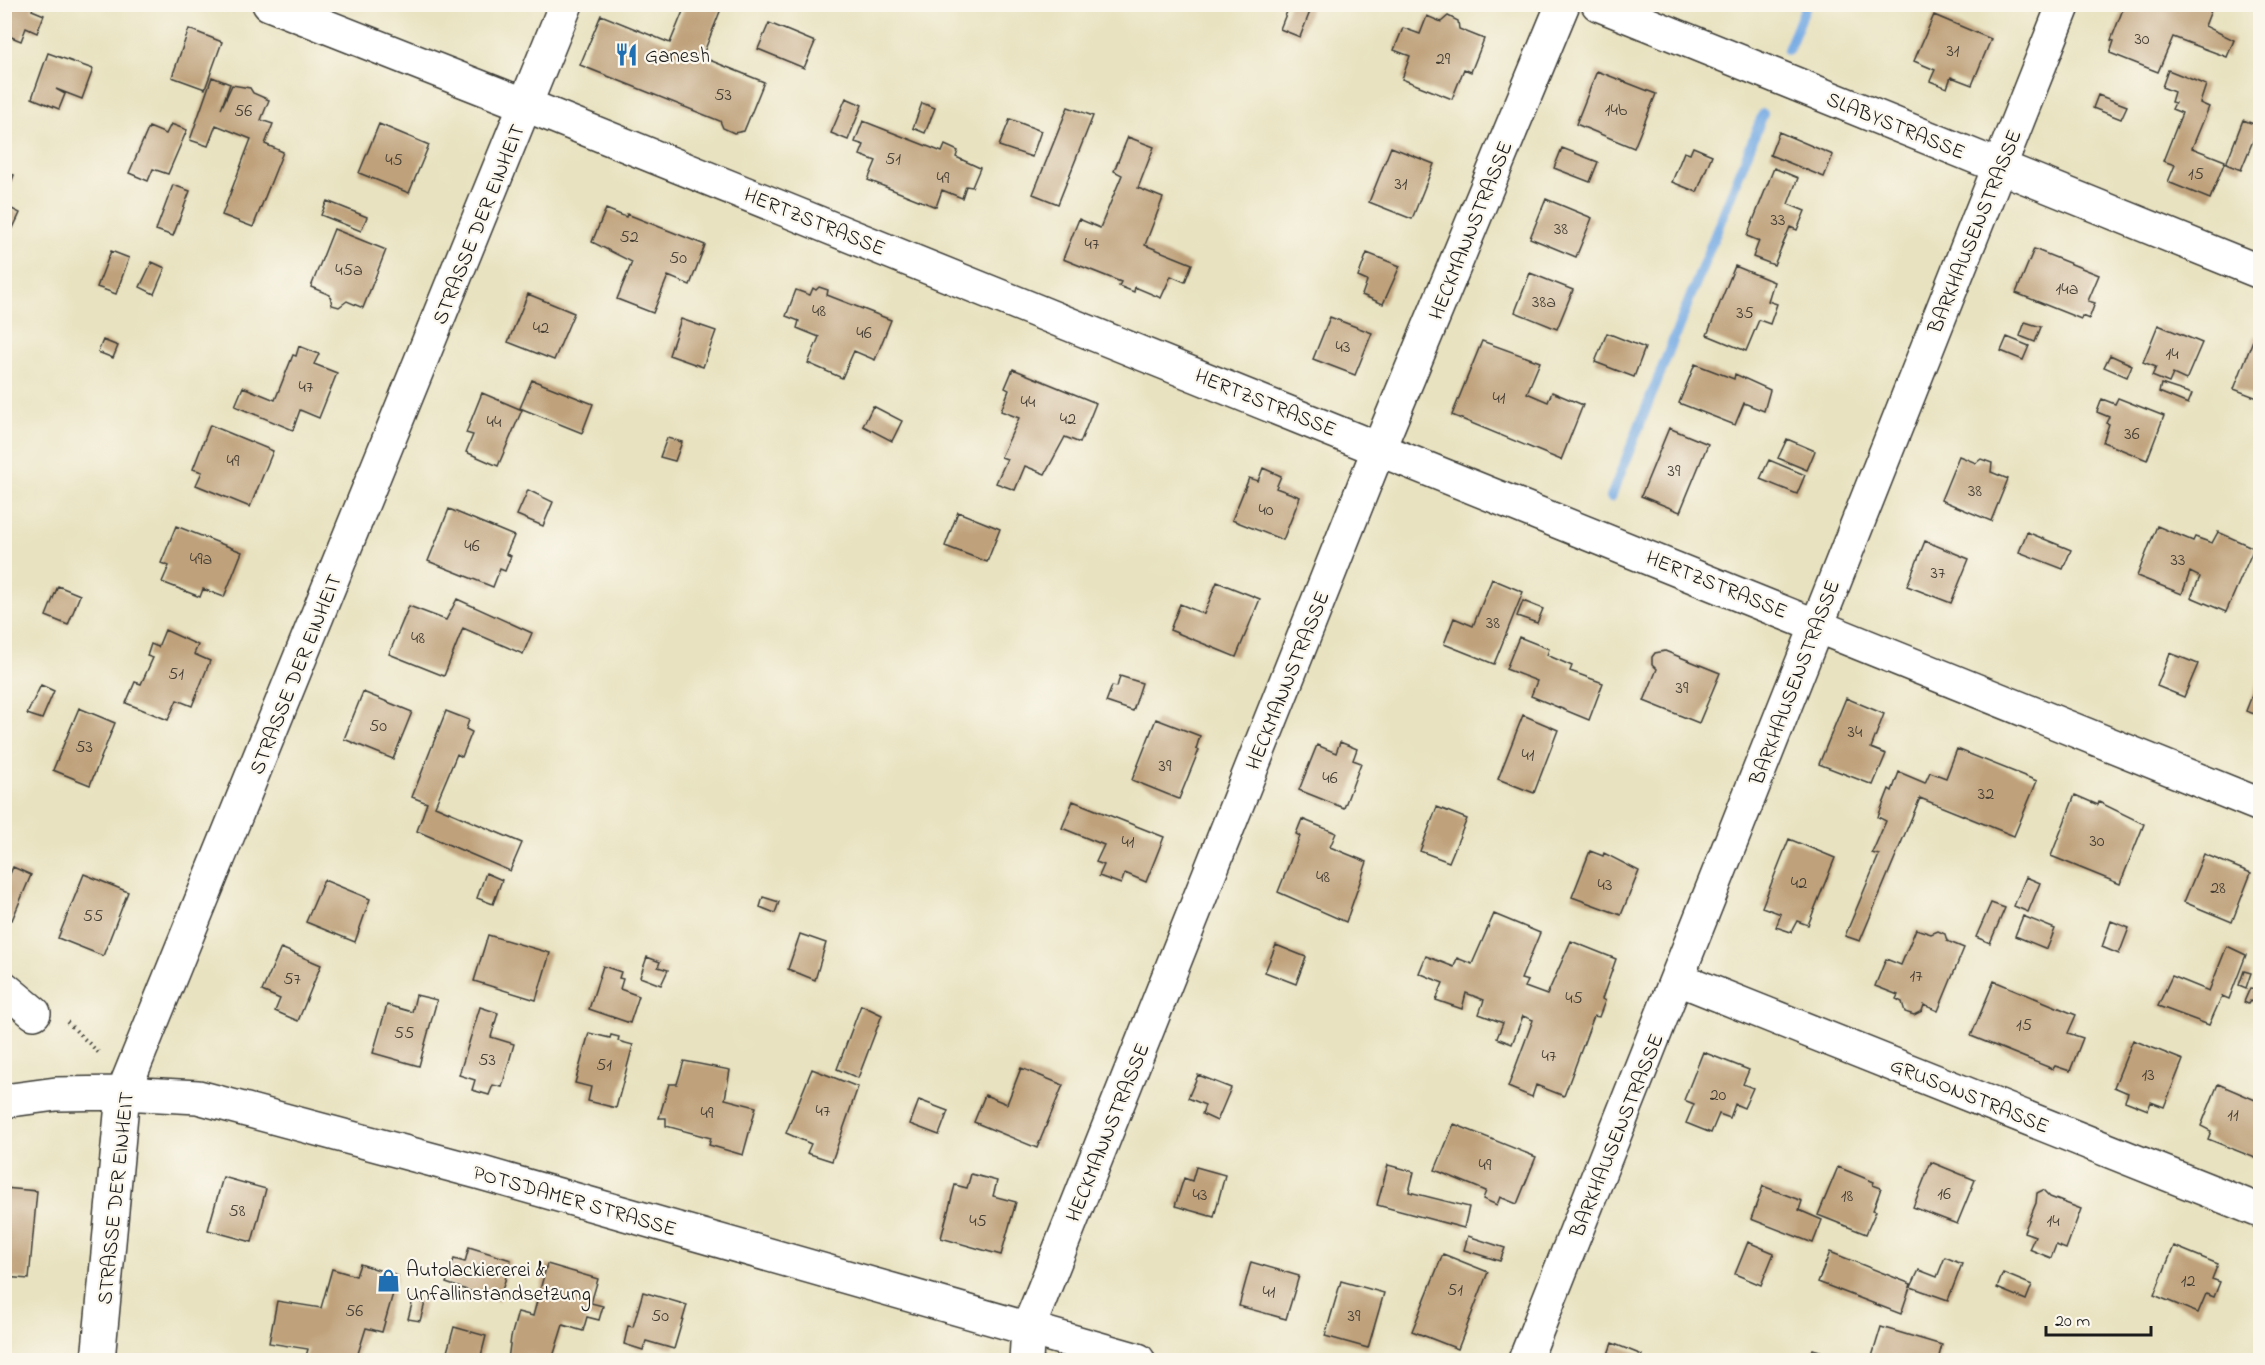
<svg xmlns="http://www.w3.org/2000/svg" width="2265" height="1365" viewBox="0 0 2265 1365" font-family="'Indie Flower',sans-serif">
  <rect width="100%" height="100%" fill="#fbf7ec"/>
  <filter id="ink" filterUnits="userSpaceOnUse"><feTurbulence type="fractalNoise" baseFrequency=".0167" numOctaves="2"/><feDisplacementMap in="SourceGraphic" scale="12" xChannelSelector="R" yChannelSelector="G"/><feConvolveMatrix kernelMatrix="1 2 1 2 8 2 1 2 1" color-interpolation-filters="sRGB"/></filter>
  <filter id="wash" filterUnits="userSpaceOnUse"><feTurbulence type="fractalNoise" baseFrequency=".008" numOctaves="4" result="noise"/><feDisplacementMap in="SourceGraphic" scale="24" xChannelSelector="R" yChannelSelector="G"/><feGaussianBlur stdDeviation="1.35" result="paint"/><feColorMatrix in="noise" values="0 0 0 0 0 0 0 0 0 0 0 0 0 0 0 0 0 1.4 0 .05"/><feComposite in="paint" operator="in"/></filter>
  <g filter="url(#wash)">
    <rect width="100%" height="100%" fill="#e8e2c0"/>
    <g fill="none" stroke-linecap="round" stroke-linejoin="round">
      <path stroke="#76abe4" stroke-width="10" d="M1788,50L1807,4
        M1611,497L1763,114"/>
    </g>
    <g id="blocks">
      <path fill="#bfa27b" d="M4,4H35L32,10L44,15L37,33L26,28L21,41L4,34Z
        M686,4H710L721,9L702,57L764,82L744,131L734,133L723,128L720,121L580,65L601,15L670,43Z
        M1290,4H1313L1300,37L1280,29Z
        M2125,4H2202L2212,8L2205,26L2234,40L2227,57L2173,37L2158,72L2110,53L2114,41L2111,40Z
        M1934,15L1991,39L1972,85L1951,77L1947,88L1930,81L1935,70L1914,61Z
        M1427,16L1441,22L1448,16L1458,21L1459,29L1484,39L1471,72L1464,69L1452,99L1402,79L1410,56L1394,50L1403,28L1420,34Z
        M769,23L815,42L804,68L758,49Z
        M189,29L222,42L205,89L172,77Z
        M48,53L93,69L82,99L56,89L65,94L59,109L32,98Z
        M2168,70L2206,85L2200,103L2209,107L2192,148L2225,161L2210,199L2168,182L2175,165L2163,161L2182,113L2172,109L2175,103L2171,102L2174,92L2162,87Z
        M1597,71L1656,94L1634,148L1576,124Z
        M212,77L230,84L221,109L232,85L250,88L253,93L269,100L261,120L273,124L265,144L283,152L253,227L222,215L251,139L216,125L208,146L190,140Z
        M2098,95L2127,106L2121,119L2093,108Z
        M846,98L862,105L848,140L831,133Z
        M922,103L935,108L925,133L913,128Z
        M1068,107L1093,116L1058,204L1033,194Z
        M1010,119L1041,131L1032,157L999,146Z
        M2243,120L2259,126L2241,170L2226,164Z
        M863,121L942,152L945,145L958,151L956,157L980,168L972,187L966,186L962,198L942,190L936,207L868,180L876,161L860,155L864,145L855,142Z
        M171,124L187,130L168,174L153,169L148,181L129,173L149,127L166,134Z
        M379,124L429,145L409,193L359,173Z
        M1779,132L1833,155L1824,177L1770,155Z
        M1128,137L1154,147L1138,188L1163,198L1145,245L1192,264L1185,282L1171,276L1161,298L1135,287L1134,292L1119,286L1121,282L1063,259L1079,219L1100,228L1122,175L1114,171Z
        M1391,147L1434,164L1412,219L1369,202Z
        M1693,147L1712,155L1697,192L1672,182L1684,152L1690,154Z
        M1562,148L1598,162L1590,182L1554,168Z
        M1774,168L1798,178L1788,204L1805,211L1797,230L1790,227L1774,265L1753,257L1759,241L1747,236Z
        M4,172L14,175L5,198H4Z
        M173,185L190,191L173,236L156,230Z
        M1546,199L1592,218L1576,257L1530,238Z
        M327,201L367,217L361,231L321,215Z
        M4,205L20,213L13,228L4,224Z
        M606,209L626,217L627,214L705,245L690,285L668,276L653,313L617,299L632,262L592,242Z
        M334,229L386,250L363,308L347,301L339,307L332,305L330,295L311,287Z
        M2034,249L2099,275L2088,301L2095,303L2089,319L2082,316L2081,319L2016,293Z
        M111,251L129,258L116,294L97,287Z
        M1367,253L1400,266L1383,304L1362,295L1367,281L1358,277Z
        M152,262L165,268L154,294L140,287Z
        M1735,266L1774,282L1768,301L1777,304L1770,324L1759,320L1746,351L1707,335Z
        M1530,273L1573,290L1557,329L1515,312Z
        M819,287L828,290L827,295L891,320L875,360L854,351L842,378L808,363L819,337L797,328L799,321L786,316L796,290L810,295L813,288L816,290Z
        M528,294L574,313L554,360L508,342Z
        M1330,317L1372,333L1355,375L1313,359Z
        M681,319L716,331L703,367L669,355Z
        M2025,322L2041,327L2035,342L2020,336Z
        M2158,325L2202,343L2186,380L2173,374L2169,383L2152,376L2156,367L2143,362Z
        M1607,333L1645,348L1634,377L1595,362Z
        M2255,335L2260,337V399L2234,389Z
        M2007,337L2029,346L2023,360L2001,351Z
        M103,340L118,346L113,358L98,352Z
        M1482,341L1540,362L1527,393L1548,402L1552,392L1583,405L1561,460L1452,415Z
        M299,346L319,354L314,364L337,373L319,418L300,410L293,430L235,406L243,387L275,400L293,355L296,356Z
        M2110,355L2132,365L2127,377L2104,367Z
        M1695,364L1734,379L1735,374L1770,390L1764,411L1744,403L1735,425L1679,403Z
        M1013,369L1096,403L1080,443L1065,437L1045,474L1025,466L1015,490L996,483L1007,459L1001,457L1019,418L1001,411L1009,390L1005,388Z
        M532,380L593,404L582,433L520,408Z
        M2161,384L2192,394L2188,404L2159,392Z
        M482,393L522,410L498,466L466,452L473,435L466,433Z
        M2118,398L2164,416L2147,460L2103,442L2109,424L2106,423L2109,417L2097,412L2102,399L2115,404Z
        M873,406L902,421L892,441L863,426Z
        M210,425L273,451L250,507L196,485L202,472L193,469Z
        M1669,428L1708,444L1680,512L1641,496Z
        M667,438L682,442L675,461L660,457Z
        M1787,439L1815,451L1807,470L1778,458Z
        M1959,456L1976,463L1981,459L1992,463L1991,472L2008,479L1991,521L1941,500Z
        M1769,460L1805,475L1797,494L1760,479Z
        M1263,468L1281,476L1276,488L1300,497L1283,540L1232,520L1249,478L1258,481Z
        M528,490L553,502L543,526L517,515Z
        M449,509L514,536L506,554L511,556L505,571L500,569L493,587L428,561Z
        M958,512L1000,529L987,562L945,546Z
        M176,526L242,552L224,597L203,589L200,597L162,582L169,566L161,563Z
        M2157,526L2193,541L2195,537L2212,543L2218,532L2254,548L2226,612L2191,597L2200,577L2190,572L2182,594L2137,576Z
        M2027,532L2071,550L2063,569L2019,552Z
        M1925,541L1969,559L1951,603L1907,586Z
        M1492,579L1523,592L1494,664L1444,644L1454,618L1473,626Z
        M1217,582L1260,599L1236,657L1170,630L1180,604L1204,614Z
        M58,586L80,595L68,625L46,616Z
        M457,599L532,633L523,654L463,628L444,676L389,654L409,606L446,620Z
        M1523,601L1543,609L1537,623L1517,616Z
        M165,630L198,645L194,654L210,661L192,706L177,700L168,720L126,703L135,682L141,684L153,658L147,656L151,644L158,647Z
        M1519,637L1549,649L1547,655L1572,666L1570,671L1603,683L1589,720L1531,696L1537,681L1506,669Z
        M1665,651L1720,673L1699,723L1644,701L1657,669L1652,664V657L1655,653Z
        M2170,653L2198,664L2184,697L2157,686Z
        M2260,675V716L2246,711Z
        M1120,676L1142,683L1133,711L1106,702L1112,686L1117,687Z
        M41,685L54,691L42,719L27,714Z
        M363,692L412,712L393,759L344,739Z
        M1846,698L1884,714L1871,748L1886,754L1873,785L1819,764Z
        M79,708L115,723L90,785L53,770Z
        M446,711L469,720L466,729L472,732L462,757L457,754L435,806L522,843L510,871L417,831L427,803L412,797Z
        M1523,715L1558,730L1534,793L1498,779Z
        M1156,719L1200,736L1196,749L1199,750L1179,799L1132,780Z
        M1340,742L1357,749L1353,760L1361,763L1344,808L1299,790L1317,745L1336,753Z
        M1957,749L2037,781L2014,836L1920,798L1860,941L1845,936L1879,855L1872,853L1886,821L1878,817L1889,789L1892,791L1899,772L1925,783L1930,772L1946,778Z
        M2075,795L2098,805L2099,802L2144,824L2120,884L2051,856Z
        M1073,801L1164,837L1146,882L1125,873L1121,884L1099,876L1104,865L1096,862L1104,845L1062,828Z
        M1437,807L1467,819L1449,862L1420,851Z
        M1302,819L1336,833L1330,847L1367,862L1346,922L1278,892L1300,836L1296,834Z
        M1789,839L1835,858L1808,925L1797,921L1791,932L1776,927L1781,914L1762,907Z
        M1590,851L1603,856L1604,853L1639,871L1621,915L1572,897Z
        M2204,854L2251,873L2232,922L2184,902Z
        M13,867L31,875L12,920L4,917V888Z
        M486,873L502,880L493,904L477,898Z
        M84,874L128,892L103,956L58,938Z
        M2026,877L2040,883L2028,912L2014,906Z
        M324,880L370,899L355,942L306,922Z
        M763,897L779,902L775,913L760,907Z
        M1991,903L2005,908L1990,943L1976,937Z
        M1494,914L1540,933L1521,979L1528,981L1525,987L1547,995L1571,941L1616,959L1602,999L1605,1001L1599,1017L1594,1016L1564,1096L1536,1085L1532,1097L1508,1087L1533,1020L1523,1016L1512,1044L1497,1038L1503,1023L1479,1014L1484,1000L1466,993L1462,1009L1436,1000L1443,983L1419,973L1426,956L1454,967L1457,958L1472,964Z
        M2023,916L2055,929L2047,949L2015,936Z
        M2111,921L2129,928L2119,954L2102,947Z
        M1916,929L1931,934L1938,931L1945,934L1947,941L1964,948L1938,1011L1924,1005L1922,1011L1914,1015L1905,1012L1902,1002L1896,999L1898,995L1875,986L1886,959L1901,965Z
        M800,934L826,943L815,980L788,969Z
        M488,935L550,953L536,1000L474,981Z
        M1276,945L1306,957L1296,984L1265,972Z
        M2227,946L2246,955L2229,999L2222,996L2209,1025L2158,1006L2172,976L2209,991Z
        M281,948L321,965L298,1021L275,1011L280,999L262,991Z
        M647,957L660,962L658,967L668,970L661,985L640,977Z
        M603,966L621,972L619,978L623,979L620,989L639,996L630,1023L589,1009Z
        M2244,971L2251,973L2246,988L2239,985Z
        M1994,981L2076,1015L2068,1033L2083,1038L2070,1071L2055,1066L2053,1069L1971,1036Z
        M2250,988L2255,989L2253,993L2260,996V1006L2250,1001L2248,1004L2244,1002Z
        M416,995L437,1000L419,1066L373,1053L387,1005L412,1012Z
        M861,1005L882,1015L858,1078L837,1069Z
        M480,1007L498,1013L491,1037L514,1044L502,1087L493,1085L489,1095L472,1090L475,1080L459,1075Z
        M589,1033L610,1038L611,1035L619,1037L618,1041L633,1045L616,1108L588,1101L591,1087L575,1083Z
        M2133,1040L2183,1060L2164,1107L2151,1102L2148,1110L2125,1101L2128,1093L2114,1087Z
        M1703,1052L1749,1070L1743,1084L1753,1088L1744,1108L1735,1104L1730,1118L1719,1114L1711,1133L1686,1123L1694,1104L1684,1100Z
        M684,1061L730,1070L725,1099L756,1107L743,1155L709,1145L711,1138L666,1126V1118H659L669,1084H677Z
        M1021,1068L1063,1085L1037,1148L974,1122L985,1095L1007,1104Z
        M812,1069L858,1087L832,1161L807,1153L811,1144L786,1133Z
        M1198,1075L1231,1088L1217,1121L1202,1114L1205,1105L1188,1098Z
        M2218,1084L2260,1102V1160L2208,1139L2211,1131L2201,1126Z
        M919,1100L948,1111L939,1135L910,1124Z
        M1454,1124L1536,1157L1517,1204L1500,1197L1497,1205L1483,1199L1486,1191L1435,1170Z
        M1931,1162L1975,1180L1957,1224L1913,1207Z
        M1388,1165L1414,1172L1409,1192L1469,1207L1464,1228L1377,1205Z
        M1196,1167L1225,1175L1214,1217L1175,1206L1184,1178L1192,1181Z
        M1838,1167L1874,1182L1873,1185L1881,1188L1873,1210L1876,1211L1866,1234L1818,1215Z
        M971,1174L997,1181L993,1196L1016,1202L1001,1255L941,1238L955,1185L967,1188Z
        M223,1177L266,1189L252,1242L208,1230Z
        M1763,1186L1802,1201L1799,1210L1822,1220L1813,1243L1751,1219Z
        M4,1188L37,1191L29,1279L4,1277Z
        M2043,1190L2050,1197L2081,1209L2066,1249L2056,1245L2051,1258L2029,1249L2035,1236L2024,1232L2036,1203L2037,1193Z
        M1468,1236L1505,1248L1500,1261L1464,1250Z
        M1748,1242L1774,1253L1761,1285L1735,1274Z
        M2174,1246L2218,1264L2212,1279L2220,1282L2214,1297L2206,1294L2198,1313L2154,1295Z
        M469,1247L511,1260L499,1301L446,1283L454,1259L465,1262Z
        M1830,1252L1911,1284L1901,1314L1818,1282Z
        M1443,1254L1488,1272L1458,1349L1412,1331Z
        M1945,1257L1962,1264L1948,1300L1911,1287L1919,1270L1937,1277Z
        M1251,1262L1299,1276L1286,1319L1239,1306Z
        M360,1264L398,1276L382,1332L366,1328L356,1360H305L308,1349L269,1343L277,1301L321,1308L332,1269L356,1276Z
        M547,1264L598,1279L591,1303L603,1306L599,1320L587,1317L583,1331L563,1325L552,1360H508L511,1337L518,1312L533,1316Z
        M2003,1273L2032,1285L2026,1300L1997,1288Z
        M1341,1281L1384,1293L1368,1348L1325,1336Z
        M643,1292L687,1305L674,1349L646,1341L643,1350L624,1344L628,1326L633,1327Z
        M413,1300L425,1303L420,1321L408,1319Z
        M454,1327L486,1336L480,1360L445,1359Z
        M1881,1327L1942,1345L1938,1360H1871Z
        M1612,1343L1642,1355L1640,1360H1606Z
        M1813,1349L1833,1355L1831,1360H1809Z"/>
    </g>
  </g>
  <g filter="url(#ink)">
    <use href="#blocks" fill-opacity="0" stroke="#3b3a35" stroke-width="1.5"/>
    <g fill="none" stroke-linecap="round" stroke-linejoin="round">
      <defs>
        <path id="minor" d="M269,4L551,115L2260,805
          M1598,4L2260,272
          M1679,979L2260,1211
          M4,988L34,1013
          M1026,1360L1028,1328L1038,1304L1379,448L1563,4
          M1525,1360C1708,910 1882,456 2064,4"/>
        <path id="tertiary" d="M4,1101L56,1094L123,1093L198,1097L478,1172L1138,1360
          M98,1360L123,1093L566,4"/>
      </defs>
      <use href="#minor" stroke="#3b3a35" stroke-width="36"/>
      <use href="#tertiary" stroke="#3b3a35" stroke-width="36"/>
      <path stroke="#3b3a35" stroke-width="4" stroke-dasharray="1.5 4.5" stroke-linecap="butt" d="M67,1022L100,1054"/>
      <use href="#minor" stroke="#fff" stroke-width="33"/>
      <use href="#tertiary" stroke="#fff" stroke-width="33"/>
    </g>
  </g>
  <defs>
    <symbol id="restaurant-bare" viewBox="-9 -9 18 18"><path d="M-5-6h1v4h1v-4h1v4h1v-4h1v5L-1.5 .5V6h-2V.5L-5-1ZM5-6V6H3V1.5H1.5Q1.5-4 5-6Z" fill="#1f6fb2" stroke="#fbf7ec" stroke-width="2.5" paint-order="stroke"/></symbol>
    <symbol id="shop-bare" viewBox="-9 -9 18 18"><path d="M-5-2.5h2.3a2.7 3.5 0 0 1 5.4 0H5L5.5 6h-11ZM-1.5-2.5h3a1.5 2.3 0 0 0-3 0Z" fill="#1f6fb2" stroke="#fbf7ec" stroke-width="2.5" paint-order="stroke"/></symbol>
  </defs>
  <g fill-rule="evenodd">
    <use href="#restaurant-bare" x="610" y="38" width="33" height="33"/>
    <use href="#shop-bare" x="372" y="1264" width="33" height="33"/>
  </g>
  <g text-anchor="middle" stroke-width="4.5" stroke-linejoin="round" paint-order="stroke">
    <g font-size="18" fill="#453e34">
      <text x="2142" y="44">30</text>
      <text x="1953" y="56">31</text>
      <text x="1443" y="64">29</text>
      <text x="723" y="100">53</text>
      <text x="1616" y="115">14b</text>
      <text x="243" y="116">56</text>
      <text x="893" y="164">51</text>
      <text x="394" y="165">45</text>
      <text x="2196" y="179">15</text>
      <text x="943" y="183">49</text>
      <text x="1401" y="189">31</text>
      <text x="1778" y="225">33</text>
      <text x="1561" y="234">38</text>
      <text x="629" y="242">52</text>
      <text x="1092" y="249">47</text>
      <text x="678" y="263">50</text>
      <text x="349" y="275">45a</text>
      <text x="2067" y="294">14a</text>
      <text x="1544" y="307">38a</text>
      <text x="819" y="316">48</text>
      <text x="1745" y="318">35</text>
      <text x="541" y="333">42</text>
      <text x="864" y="338">46</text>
      <text x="1343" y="352">43</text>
      <text x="2172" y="359">14</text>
      <text x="306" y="392">47</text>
      <text x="1499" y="403">41</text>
      <text x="1028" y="407">44</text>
      <text x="1068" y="424">42</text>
      <text x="494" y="427">44</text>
      <text x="2132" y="439">36</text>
      <text x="233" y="466">49</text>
      <text x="1674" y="476">39</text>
      <text x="1975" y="496">38</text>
      <text x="1266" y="515">40</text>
      <text x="472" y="551">46</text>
      <text x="201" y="564">49a</text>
      <text x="2178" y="565">33</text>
      <text x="1938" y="578">37</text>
      <text x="1493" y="628">38</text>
      <text x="418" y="643">48</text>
      <text x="176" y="679">51</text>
      <text x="1682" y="693">39</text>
      <text x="378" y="731">50</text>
      <text x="1855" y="737">34</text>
      <text x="84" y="752">53</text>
      <text x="1528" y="760">41</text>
      <text x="1165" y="771">39</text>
      <text x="1330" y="783">46</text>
      <text x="1986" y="799">32</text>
      <text x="2097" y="846">30</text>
      <text x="1128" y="847">41</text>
      <text x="1323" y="882">48</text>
      <text x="1799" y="888">42</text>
      <text x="1605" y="890">43</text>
      <text x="2218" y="893">28</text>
      <text x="93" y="921">55</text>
      <text x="1916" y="981">17</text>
      <text x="292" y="984">57</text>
      <text x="1574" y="1003">45</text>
      <text x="2024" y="1030">15</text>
      <text x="404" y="1038">55</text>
      <text x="1549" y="1061">47</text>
      <text x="487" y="1065">53</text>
      <text x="604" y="1070">51</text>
      <text x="2148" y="1080">13</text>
      <text x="1718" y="1100">20</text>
      <text x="823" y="1116">47</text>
      <text x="707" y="1118">49</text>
      <text x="2233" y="1120">11</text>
      <text x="1485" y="1170">49</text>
      <text x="1944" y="1199">16</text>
      <text x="1200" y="1200">43</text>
      <text x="1847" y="1201">18</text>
      <text x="237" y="1216">58</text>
      <text x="978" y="1226">45</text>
      <text x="2053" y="1226">14</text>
      <text x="2188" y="1286">12</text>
      <text x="1455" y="1295">51</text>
      <text x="1269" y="1297">41</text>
      <text x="354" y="1316">56</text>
      <text x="660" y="1321">50</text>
      <text x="1354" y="1321">39</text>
    </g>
    <g font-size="21" fill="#1c1c1c" stroke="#fbf7ec" text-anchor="start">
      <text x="645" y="62">Ganesh</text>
      <text x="406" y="1276">Autolackiererei &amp;<tspan x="406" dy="24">Unfallinstandsetzung</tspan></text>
    </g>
    <g font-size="21" fill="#1c1c1c" stroke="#fbf7ec">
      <text transform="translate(1896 125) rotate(22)" y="7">SLABYSTRASSE</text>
      <text transform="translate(815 221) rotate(22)" y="7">HERTZSTRASSE</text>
      <text transform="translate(478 224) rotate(-68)" y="7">STRASSE DER EINHEIT</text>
      <text transform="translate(1470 230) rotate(-68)" y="7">HECKMANNSTRASSE</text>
      <text transform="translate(1974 231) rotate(-68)" y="7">BARKHAUSENSTRASSE</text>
      <text transform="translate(1266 402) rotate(22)" y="7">HERTZSTRASSE</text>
      <text transform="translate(1717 584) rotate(22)" y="7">HERTZSTRASSE</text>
      <text transform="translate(295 674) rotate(-68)" y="7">STRASSE DER EINHEIT</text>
      <text transform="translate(1287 680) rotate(-68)" y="7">HECKMANNSTRASSE</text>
      <text transform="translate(1794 682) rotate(-69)" y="7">BARKHAUSENSTRASSE</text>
      <text transform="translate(1970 1095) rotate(22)" y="7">GRUSONSTRASSE</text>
      <text transform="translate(1107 1132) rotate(-68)" y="7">HECKMANNSTRASSE</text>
      <text transform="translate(1616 1135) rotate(-68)" y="7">BARKHAUSENSTRASSE</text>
      <text transform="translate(115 1198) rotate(-84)" y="7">STRASSE DER EINHEIT</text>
      <text transform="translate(575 1200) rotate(16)" y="7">POTSDAMER STRASSE</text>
    </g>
  </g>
  <rect width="2265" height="1365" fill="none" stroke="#fbf7ec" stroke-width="24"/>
  <path d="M2046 1326v9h105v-9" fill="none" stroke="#1c1c1c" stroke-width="3"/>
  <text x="2055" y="1326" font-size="18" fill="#1c1c1c" stroke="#fbf7ec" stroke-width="4.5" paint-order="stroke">20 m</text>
</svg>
